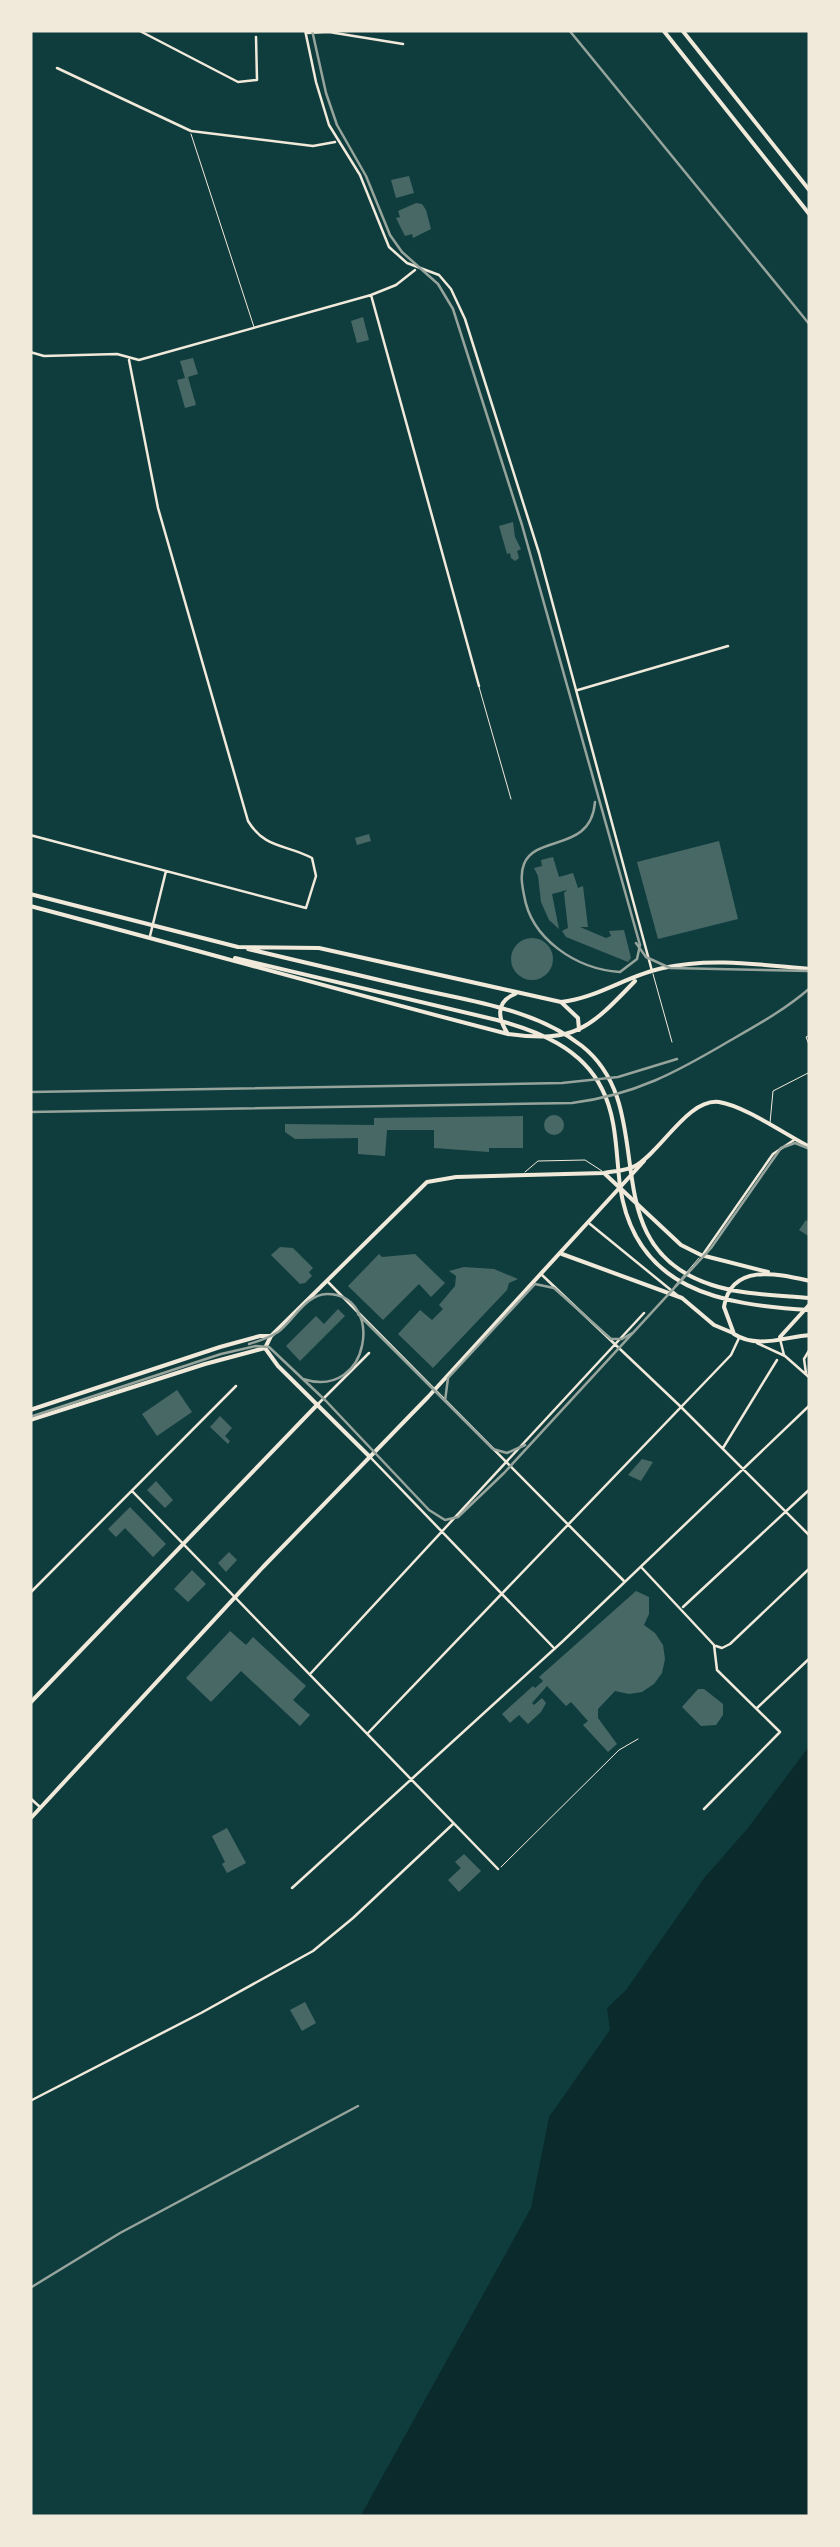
<svg xmlns="http://www.w3.org/2000/svg" width="840" height="2547" viewBox="0 0 840 2547" font-family="Rubik,sans-serif">
  <rect width="100%" height="100%" fill="#0f3d3e"/>
  <path fill="#0a2a2b" d="M810,1745V2517H360L531,2208L549,2117L610,2030L607,2008L626,1990L705,1877L748,1828Z"/>
  <path fill="#486865" d="M409,176L414,193L396,198L391,180Z
    M416,203L422,204L426,210L431,229L413,238L412,234L405,236L396,218L400,217L398,211Z
    M363,317L369,340L357,343L351,321Z
    M193,358L198,374L188,377L196,405L185,408L177,380L185,378L180,361Z
    M513,522L515,537L521,549L517,551L519,558L515,561L511,558L510,553L507,554L499,526Z
    M369,834L371,841L357,845L355,838Z
    M719,841L738,919L658,939L637,862Z
    M553,857L559,877L573,873L578,888L583,886L588,927H580L606,938L611,936L609,931L624,930L631,958L628,962L566,937L562,931L568,928L564,893L567,890L552,894L559,929L549,920L541,902L538,876L534,868L542,866L541,860Z
    M511 959a21 21 0 1 1 42 0a21 21 0 1 1-42 0Z
    M544 1125a10 10 0 1 1 20 0a10 10 0 1 1-20 0Z
    M523,1116V1148H489V1152L434,1148V1130H387L385,1156L358,1154V1138L295,1139L285,1132V1124L374,1125V1118Z
    M806,1220L810,1223V1237L799,1230Z
    M280,1247L293,1248L313,1268L309,1272L312,1276L305,1283L300,1284L271,1255Z
    M379,1254L382,1257L415,1254L445,1283L431,1297L419,1284L383,1320L348,1286Z
    M464,1267L494,1269L518,1279L509,1283L507,1290L433,1368L398,1334L420,1310L432,1320L443,1309L439,1305L455,1286L456,1276L449,1271Z
    M338,1309L345,1316L300,1361L286,1346L316,1316L324,1324Z
    M177,1390L192,1412L157,1436L142,1414Z
    M220,1416L232,1428L225,1436L230,1441L228,1444L210,1427Z
    M642,1459L653,1462L641,1481L628,1475Z
    M156,1481L173,1500L165,1508L147,1490Z
    M130,1507L166,1544L153,1557L125,1528L116,1537L108,1529Z
    M229,1552L237,1560L226,1572L218,1563Z
    M192,1570L206,1584L188,1602L174,1589Z
    M636,1591L649,1597V1614L644,1625L655,1633L663,1645L665,1659L662,1673L654,1684L642,1692L629,1694L615,1691L598,1709V1718L617,1744L608,1752L583,1725L588,1721L571,1702L566,1706L547,1686L532,1703L534,1705L542,1698L546,1703L541,1712L528,1724L519,1715L510,1723L502,1714L533,1686L535,1688L543,1681L539,1677Z
    M230,1631L246,1645L253,1637L306,1686L293,1700L310,1715L300,1726L241,1671L211,1702L186,1678Z
    M698,1689H704L723,1704V1715L716,1725L701,1726L682,1707Z
    M227,1828L246,1863L227,1873L222,1864L225,1862L212,1836Z
    M464,1854L481,1871L459,1892L448,1880L461,1868L455,1862Z
    M305,2002L316,2023L302,2031L290,2010Z"/>
  <g fill="none" stroke-linecap="round" stroke-linejoin="round">
    <path stroke="#f1e9da" stroke-width="1" d="M191,134L254,327
      M479,687L511,799
      M653,974L672,1042
      M810,1035L806,1037L810,1047
      M770,1123L773,1091L810,1072
      M525,1172L538,1161L585,1160L602,1171
      M674,1287L699,1258
      M501,1867L619,1750L638,1739"/>
    <path stroke="#f1e9da" stroke-width="2.5" d="M138,30L238,82L257,80L256,37
      M305,30L316,82L329,125L360,175L389,247L407,263L439,275L451,289L465,319L539,553L652,971
      M307,33L329,32L403,44
      M57,68L191,131L313,146L335,142
      M371,295L479,686
      M30,352L44,356L117,354L139,360L371,295L396,285L415,270
      M578,690L728,646
      M30,835L306,908L316,876L312,858C286,844 265,849 248,821L158,508L129,360
      M150,936L166,871
      M590,1224L677,1295
      M704,1253L773,1154L794,1140
      M542,1275L680,1406L810,1536
      M328,1282L624,1581
      M780,1339L784,1355
      M757,1343L785,1356L810,1378
      M806,1373L804,1359L810,1349
      M319,1403L369,1353
      M723,1448L777,1360
      M371,1458L553,1647
      M132,1491L498,1869
      M642,1568L714,1645L717,1670L780,1732L704,1809
      M30,1593L236,1386
      M683,1607L810,1489
      M716,1646L722,1648L730,1644L810,1568
      M311,1673L644,1313
      M757,1708L810,1658
      M368,1733L731,1355L739,1338
      M30,1798L40,1807
      M292,1888L563,1641L810,1405
      M30,2101L201,2013L313,1951L353,1918L453,1824"/>
    <path stroke="#f1e9da" stroke-width="4" d="M605,1174L681,1245L701,1255L768,1272
      M562,1254L682,1298L714,1325L733,1333
      M265,1348L278,1366L369,1456
      M30,1703L318,1404
      M30,1819L263,1567L428,1397L644,1161"/>
    <path stroke="#f1e9da" stroke-width="4" d="M663,30L810,215
      M682,30L810,191
      M30,894L238,947L319,948L561,1002C598,998 628,975 663,968C711,957 762,965 810,969
      M30,906C190,948 348,993 508,1034C575,1043 589,1029 635,981
      M248,949C304,962 361,976 418,989C474,1002 535,1009 582,1046C664,1111 588,1245 712,1285C742,1295 778,1295 810,1298
      M235,958L497,1020C538,1031 582,1048 602,1089C617,1118 616,1154 620,1186C635,1290 721,1305 810,1310
      M561,1002L578,1018L579,1030
      M508,1034C498,1019 495,1002 515,994
      M810,1281C779,1274 731,1262 724,1307L734,1334C757,1349 784,1337 810,1335
      M780,1337L810,1304
      M30,1410L220,1347L260,1336H271
      M30,1420L205,1364L265,1348L271,1336L427,1182L456,1177L604,1173C614,1171 626,1171 635,1166C661,1152 688,1098 719,1102C745,1106 786,1135 810,1147"/>
    <path stroke="#97a49c" stroke-width="2.5" d="M312,30L326,93L337,125L366,176L390,235L402,252L438,284L453,309L522,525L640,945L637,959L620,972C576,969 531,939 524,895C522,885 520,874 524,864C536,834 591,853 595,802
      M636,943L646,957L670,968L810,971
      M358,1314L493,1449L507,1453L525,1445
      M249,1344C259,1341 269,1338 278,1332C293,1321 306,1294 327,1294C385,1294 371,1401 303,1379
      M445,1401L448,1378L535,1284L554,1288L611,1339H622L634,1332
      M30,1417L221,1354L256,1346L269,1347L325,1400L429,1510L445,1520L458,1517L504,1473L711,1248L781,1148L795,1143L810,1149"/>
    <path stroke="#97a49c" stroke-width="2.5" d="M569,30L810,325
      M30,1092L562,1083L618,1077L677,1059
      M30,1112L572,1103C635,1095 677,1072 731,1040C759,1024 786,1009 810,988
      M30,2288L120,2233L358,2106"/>
  </g>
  <rect width="840" height="2547" fill="none" stroke="#f1e9da" stroke-width="65"/>
</svg>
